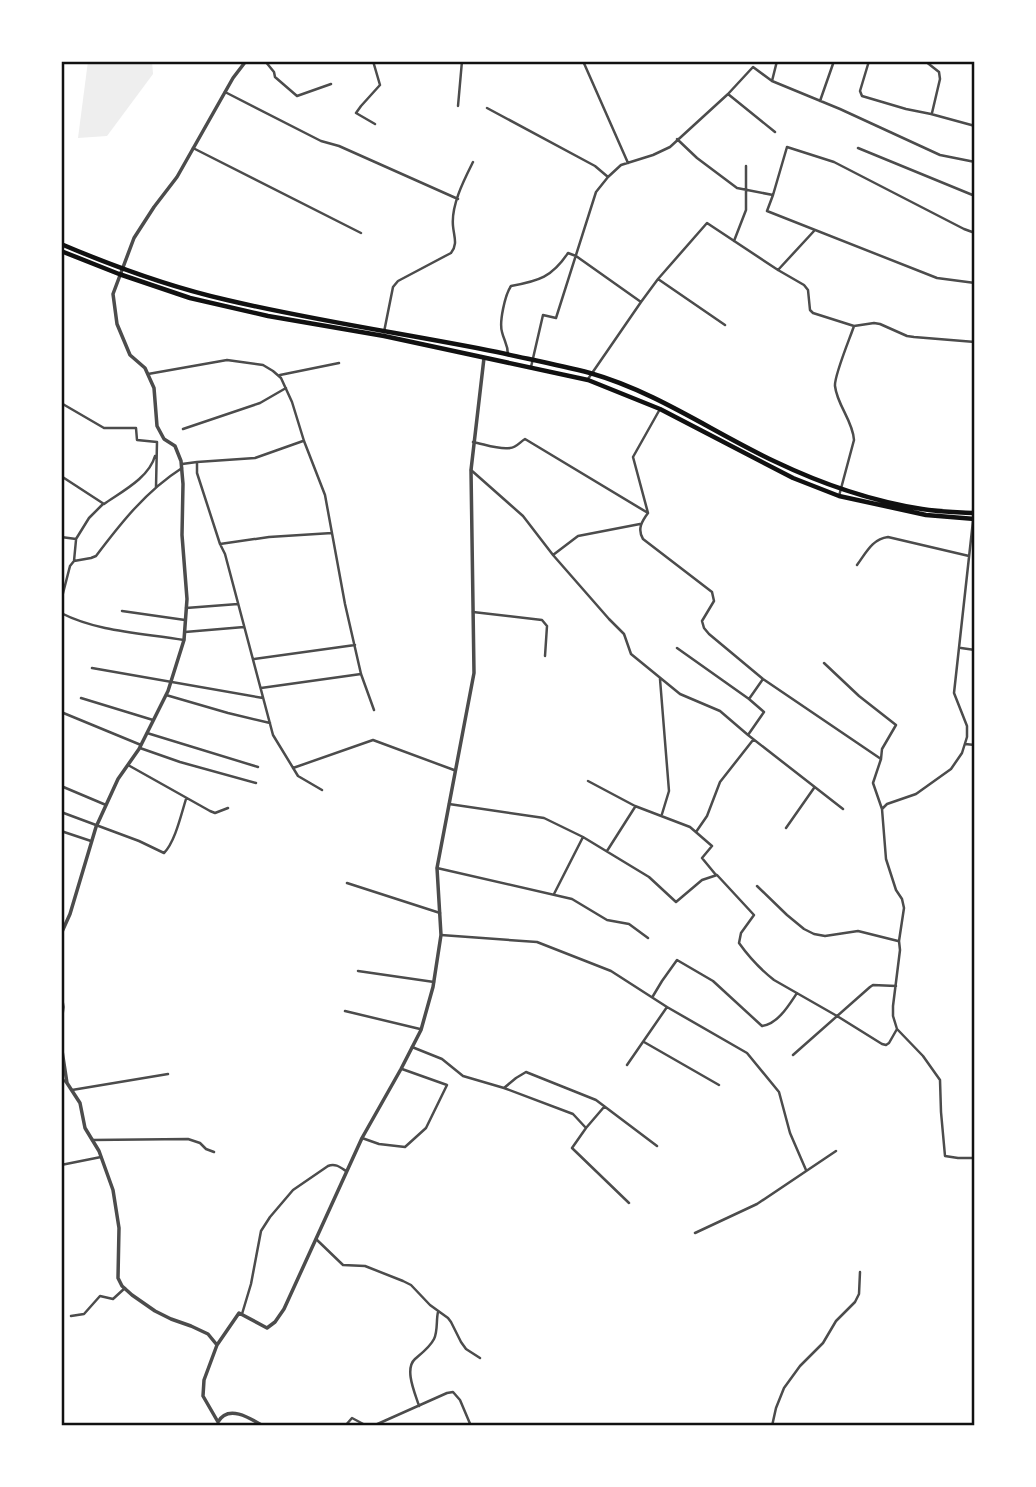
<svg xmlns="http://www.w3.org/2000/svg" width="1036" height="1487" viewBox="0 0 1036 1487" font-family="'Archivo Narrow',sans-serif">
  <rect width="100%" height="100%" fill="#fff"/>
  <path fill="#eee" d="M88,61H152L153,74L107,136L78,138Z"/>
  <g fill="none" stroke-linecap="round" stroke-linejoin="round">
    <path stroke="#4c4c4c" stroke-width="2.5" d="M265,61L274,72L275,77L297,96L331,84
      M373,61L380,85L361,106L356,113L375,124
      M583,61L628,163
      M869,61L860,91L862,96L906,109L931,114L975,126
      M925,61L939,72L940,79L932,113
      M772,81L777,61
      M225,92L321,141L339,146L458,199
      M728,94L775,132
      M820,101L834,61
      M458,106L462,61
      M487,108L595,166L608,177
      M677,139L697,158L737,188L773,195
      M193,148L361,233
      M858,148L975,196
      M975,233L964,229L834,162L787,147L773,195L767,211L937,278L975,283
      M734,241L746,210V166
      M778,270L814,231
      M658,279L725,325
      M641,302L658,279L707,223L778,270L804,285L808,290L810,310L813,313L854,326L874,323L880,324L907,336L914,337L975,342
      M384,332L393,287L398,281L451,253C458,244 454,237 453,226C451,205 464,180 473,162
      M508,355C508,344 504,341 502,332C499,322 505,295 511,286C539,281 552,277 568,253L576,256L641,302L588,379
      M531,367L543,315L556,318L596,192L608,177L621,165L653,155L670,147L728,94L753,67L772,81L840,109L940,155L975,162
      M148,374L227,360L263,365L273,371L281,378L292,402L304,441L325,495L345,604L361,674L374,710
      M280,375L339,363
      M61,403L104,428H136L137,440L157,442L156,487
      M660,409L633,457L648,513C642,521 637,529 643,539L712,592L714,601L702,621L704,628L709,634L763,679L881,759
      M183,429L260,403L286,388
      M473,442C484,444 499,450 510,448C516,448 520,442 525,439L648,513
      M197,462L255,458L303,441
      M182,464L197,462V473L220,544L225,554L273,735L298,776L322,790
      M471,470L523,516L553,555L609,619L624,634L631,654L680,694L720,711L748,735L843,809
      M61,476L104,504C121,492 149,478 155,456
      M839,496L854,440C853,421 837,405 835,386C834,376 850,338 854,326
      M973,514L975,467
      M61,537L76,539L89,518L103,504
      M220,544L269,537L332,533
      M553,555L578,536L640,524
      M74,561L76,540
      M857,565C866,553 872,539 888,537L969,556
      M61,601L70,566L74,561L91,558L96,556C121,523 146,491 182,468
      M186,608L238,604
      M122,611L185,620
      M473,612L542,620L547,626L545,656
      M61,613C98,632 143,633 184,640
      M185,632L244,627
      M677,648L749,699
      M961,648L975,650
      M254,659L355,645
      M824,663L859,696L896,725L882,749L881,759L873,783L882,809L886,859L896,890L902,899L904,908L899,941L900,950L893,1006V1016L897,1029L923,1056L940,1080L941,1112L945,1156L958,1158H975
      M92,668L263,698
      M660,679L669,791L662,814
      M261,688L361,674
      M166,695L228,713L270,723
      M81,698L153,720
      M61,712L141,745
      M147,733L258,767
      M748,735L764,712L749,699L763,679
      M965,744L975,745
      M140,748L180,762L256,783
      M128,765L210,811L215,813L228,808
      M293,768L373,740L454,770
      M588,781L635,806L690,827L712,846L702,858L716,875
      M61,786L106,805
      M449,804L544,818L583,837
      M882,809L887,804L916,794L951,769L962,753L967,737V726L954,693L973,521
      M61,812L139,841L164,853C175,842 181,815 186,799
      M786,828L814,788
      M61,831L91,841
      M696,832L707,816L720,782L753,740
      M607,851L635,807
      M437,868L572,899L607,920L629,924L648,938
      M347,883L440,913
      M757,886L787,915L804,929L814,934L825,936L858,931L898,941
      M554,894L583,837L649,877L676,902L702,880L717,875L754,915L741,933L739,943C749,957 760,969 774,980L837,1016L882,1044L886,1045L889,1043L897,1029
      M441,935L537,942L611,971L667,1007L747,1053L779,1092L790,1133L806,1170
      M358,971L434,982
      M653,996L662,981L677,960L713,981L762,1026C778,1024 789,1005 797,993
      M345,1011L420,1029
      M644,1042L719,1085
      M412,1047L442,1059L463,1076L504,1088L516,1078L526,1072L596,1100L657,1146
      M793,1055L870,987L873,985L896,986
      M627,1065L667,1007
      M61,1078L67,1083
      M504,1088L573,1114L586,1128L572,1148L629,1203
      M72,1090L168,1074
      M586,1128L604,1107
      M362,1138L379,1144L405,1147L426,1128L447,1085L402,1069
      M92,1140L188,1139L200,1143L206,1149L214,1152
      M61,1165L101,1157
      M695,1233L757,1204L836,1151
      M316,1239L343,1265L365,1266L403,1281L411,1285L430,1305L448,1318L451,1322L461,1342L466,1349L480,1358
      M242,1314L251,1284L261,1231L270,1217L293,1190L328,1166C335,1163 340,1167 346,1171
      M71,1316L84,1314L100,1296L113,1299L125,1288
      M419,1406C415,1393 404,1369 415,1359C422,1353 430,1347 434,1339C438,1331 436,1320 438,1312
      M345,1426L352,1418L367,1426
      M373,1426L447,1393L453,1392L460,1400L471,1426
      M772,1426L776,1408L784,1388L800,1366L823,1343L836,1321L855,1302L859,1294L860,1272"/>
    <path stroke="#4c4c4c" stroke-width="3.5" d="M61,934L70,914L96,827L118,779L139,749L168,691L184,640L187,599L182,535L183,484L181,461L175,446L164,439L157,426L154,388L145,368L130,355L117,324L113,294L134,238L154,207L177,177L233,78L246,61
      M61,994L63,1007L61,1023
      M61,1044L67,1083L80,1103L85,1128L99,1151L113,1190L119,1228L118,1278L122,1286L132,1295L155,1311L171,1319L191,1326L208,1334L217,1345L204,1380L203,1396L218,1422C228,1404 250,1418 263,1426
      M217,1345L239,1313L267,1328L275,1322L284,1309L362,1138L401,1069L421,1030L433,987L441,935L437,868L474,673L471,470L484,358"/>
    <path stroke="#111" stroke-width="4.5" d="M61,244C115,267 170,287 227,300C316,321 407,334 497,352C528,359 559,365 590,373C657,392 714,433 776,462C822,484 872,501 922,509C939,512 957,512 975,513
      M61,251L119,274L190,298L268,316L384,336L588,380L660,409L793,478L839,496L926,515L975,519"/>
  </g>
  <rect width="1036" height="1487" fill="none" stroke="#ffffff" stroke-width="126"/>
  <rect x="63" y="63" width="910" height="1361" fill="none" stroke="#111" stroke-width="2.5"/>
</svg>
